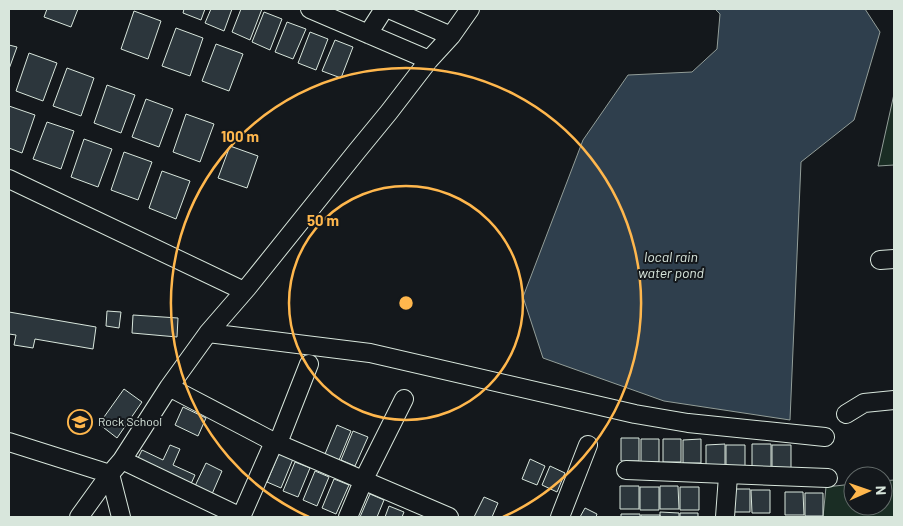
<svg xmlns="http://www.w3.org/2000/svg" width="903" height="526" viewBox="0 0 903 526" font-family="Barlow,sans-serif">
  <rect width="100%" height="100%" fill="#14181c"/>
  <path fill="#1a2d24" stroke="#939e99" d="M894,94V165L878,166Z
    M894,480V517H823L826,487L853,484V506H883V481Z"/>
  <path fill="#2f3f4d" stroke="#939e99" d="M715,9H865L880,32L854,120L801,162L790,420L664,401L543,358L523,297L583,140L628,75L692,72L717,49L720,14Z"/>
  <path fill="#2c363c" stroke="#d8e6dc" d="M47,9H78L71,27L44,17Z
    M184,9H205L201,20L183,13Z
    M211,9H232L224,31L205,23Z
    M241,9H262L250,40L232,32Z
    M134,11L161,21L148,59L121,49Z
    M264,12L282,19L270,50L252,42Z
    M287,22L306,29L293,59L275,52Z
    M176,28L203,38L190,76L162,66Z
    M310,32L328,39L316,70L298,63Z
    M335,40L353,47L341,78L322,71Z
    M216,44L243,54L229,91L202,81Z
    M9,45L17,47L9,69Z
    M29,53L57,63L43,101L16,91Z
    M67,68L94,78L81,116L53,106Z
    M107,85L135,95L121,133L94,123Z
    M146,99L173,109L159,147L132,137Z
    M9,106L35,115L22,153L9,148Z
    M186,114L214,124L200,162L173,152Z
    M47,122L74,131L61,169L33,159Z
    M84,139L112,149L98,187L71,177Z
    M230,146L258,156L247,188L218,178Z
    M124,152L152,162L138,200L111,190Z
    M162,171L190,181L176,219L149,208Z
    M107,311L121,312L119,328L106,326Z
    M9,312L96,327L93,349L35,339L33,348L14,345L16,335L9,334Z
    M133,315L178,318L177,337L132,333Z
    M124,389L142,402L117,438L99,424Z
    M183,407L206,418L198,436L175,425Z
    M337,425L351,431L339,460L325,454Z
    M353,431L368,437L355,466L341,460Z
    M621,438H639V461H621Z
    M641,439H659V462H641Z
    M663,439H681V462H663Z
    M701,439V463H683V440Z
    M725,444V468H706V445Z
    M752,444H771V467H752Z
    M170,445L180,449L173,465L195,475L190,486L136,462L142,450L163,460Z
    M726,445H745V468H726Z
    M772,445H791V468H772Z
    M279,453L293,459L281,488L267,482Z
    M530,459L545,466L537,485L522,479Z
    M295,462L310,468L298,497L283,491Z
    M206,463L222,471L212,494L195,486Z
    M550,466L565,473L557,492L542,485Z
    M315,471L329,477L317,506L303,500Z
    M334,479L349,485L336,514L322,508Z
    M620,486H639V509H620Z
    M660,486H678L679,509H660Z
    M640,487H659V510H640Z
    M680,487H699V510H680Z
    M732,489H750V512H732Z
    M751,490H770V513H752Z
    M785,492H803L804,515H785Z
    M805,493H823V516H805Z
    M370,494L384,500L377,517H360Z
    M484,497L498,503L492,517H474Z
    M389,506L404,512L402,517H385Z
    M585,508L597,514L596,517H580Z
    M660,512L679,513V517H660Z
    M680,513H698V517H680Z
    M621,514H640V517H621Z
    M641,515H660V517H641Z"/>
  <g fill="none" stroke-linecap="round" stroke-linejoin="round">
    <defs>
      <path id="minor" d="M310,9L429,60
        M389,9L451,36
        M368,34L384,9
        M9,179L244,291
        M880,260L894,259
        M208,333L370,353L635,414L688,423L825,437
        M169,387L274,442L449,517
        M846,414L864,403L894,400
        M9,442L110,474L121,517
        M278,443L309,364
        M122,460L241,517
        M626,470L828,478
        M79,517L110,474L122,460L169,387L208,333L247,288L357,151L389,112L429,60L451,36L470,9
        M241,517L274,442
        M348,517L364,479L404,399
        M560,517L588,445
        M725,517L728,476"/>
    </defs>
    <use href="#minor" stroke="#d8e6dc" stroke-width="20"/>
    <use href="#minor" stroke="#14181c" stroke-width="18"/>
  </g>
  <g fill="none" stroke="#ffb74d" stroke-width="2.5">
    <circle cx="406" cy="303" r="117"/>
    <path d="M309 517A235 235 0 1 1 503 517"/>
  </g>
  <defs>
    <symbol id="school-ring" viewBox="-11 -11 22 22"><circle r="9.5" fill="#14181c" stroke="#ffb74d" stroke-width="1.5"/><path d="M0-5L7-2L0 1L-7-2ZM-4 1L0 2.5L4 1V4Q0 6-4 4Z" fill="#ffb74d"/></symbol>
  </defs>
  <g fill-rule="evenodd">
    <use href="#school-ring" x="66" y="408" width="28" height="28"/>
  </g>
  <g text-anchor="middle" stroke-width="4" stroke-linejoin="round" paint-order="stroke">
    <g font-size="12" fill="#d8e6dc" stroke="#14181c" text-anchor="start">
      <text x="98" y="426">Rock School</text>
    </g>
    <g font-size="14" font-style="italic" fill="#d8e6dc" stroke="#14181c">
      <text x="671" y="262">local rain<tspan x="671" dy="16">water pond</tspan></text>
    </g>
  </g>
  <circle cx="406" cy="303" r="8" fill="#ffb74d" stroke="#14181c" stroke-width="2.5"/>
  <g font-size="15" text-anchor="middle" font-weight="bold" fill="#ffb74d" stroke="#14181c" stroke-width="4" stroke-linejoin="round" paint-order="stroke">
    <text x="240" y="142">100 m</text>
    <text x="323" y="226">50 m</text>
  </g>
  <rect width="903" height="526" fill="none" stroke="#d8e6dc" stroke-width="20"/>
  <g transform="translate(868 491) rotate(88)"><circle r="24" fill="#14181c" stroke="#626a69"/>
  <path d="M0-4L9 19L0 12L-9 19Z" fill="#ffb74d"/>
  <text y="-8" font-size="14" font-weight="bold" text-anchor="middle" fill="#d8e6dc">N</text>
  </g>
</svg>
